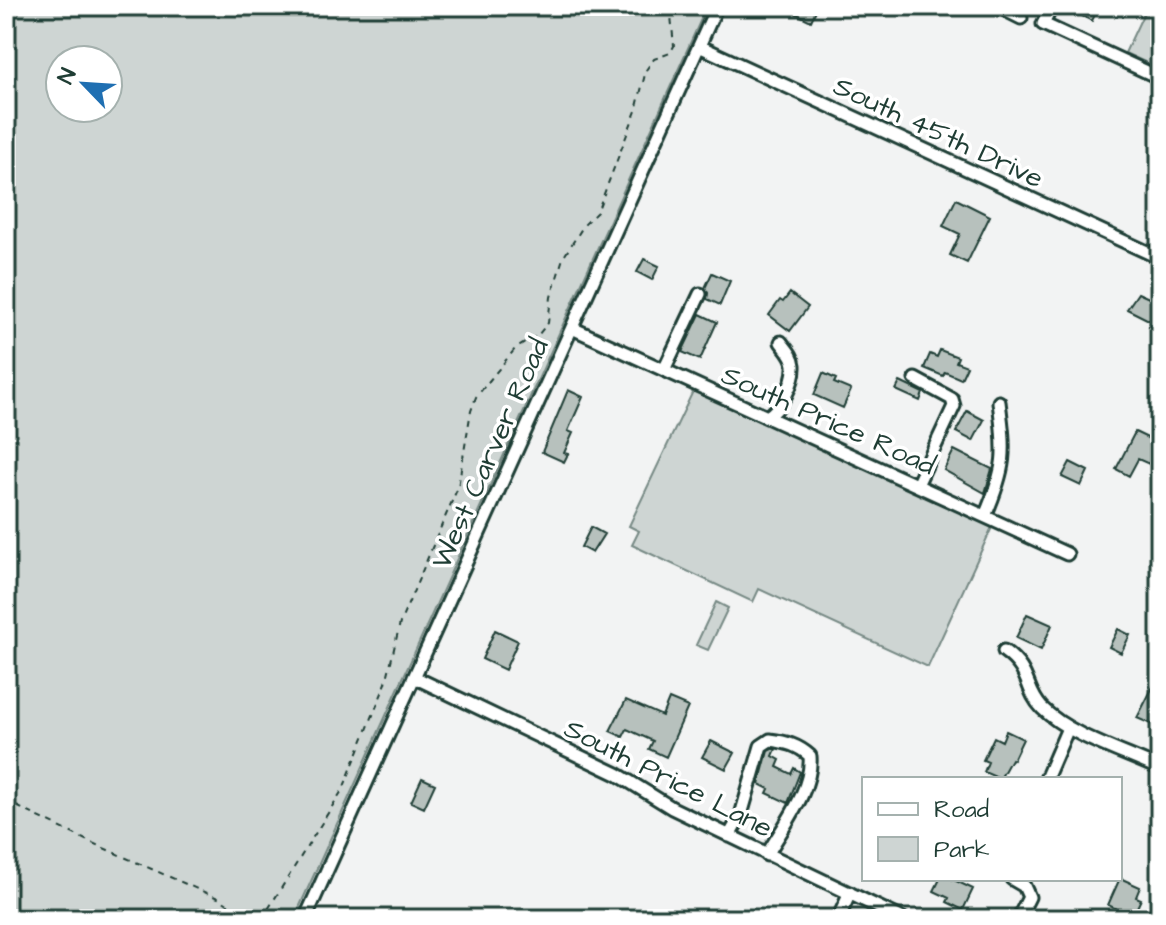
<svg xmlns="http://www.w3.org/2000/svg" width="1166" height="925" viewBox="0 0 1166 925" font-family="'Architects Daughter',sans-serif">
  <rect width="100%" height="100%" fill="#f2f3f3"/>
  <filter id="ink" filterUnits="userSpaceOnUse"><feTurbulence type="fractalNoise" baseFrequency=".0125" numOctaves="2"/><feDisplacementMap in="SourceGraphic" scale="16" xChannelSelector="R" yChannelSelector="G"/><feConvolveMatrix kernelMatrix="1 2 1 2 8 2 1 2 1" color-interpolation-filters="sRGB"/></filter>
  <g filter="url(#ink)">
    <path fill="#ced5d3" stroke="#768984" stroke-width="2" fill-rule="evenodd" d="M6,6H707L294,919H6ZM108,60V108H60V60Z
      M1147,6H1160V69L1125,53Z
      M694,389L993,525L928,667L759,589L753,602L632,545L639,531L629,526Z
      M716,602L728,608L708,650L696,645Z"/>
    <path fill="#b7c1bd" stroke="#1f3d34" stroke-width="2" d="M780,6H812L811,8L816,10L811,21Z
      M1081,6H1099L1092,21L1078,14Z
      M956,199L990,216L967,263L950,255L960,234L943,226Z
      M644,259L659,266L652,280L637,272Z
      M712,273L730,281L720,305L707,299L708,293L705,288Z
      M790,293L808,307L790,331L769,315L780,300L783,302Z
      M1138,293L1160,303V326L1156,330L1149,326L1151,321L1127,309Z
      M700,314L717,322L700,360L682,352Z
      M940,350L958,357L956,362L967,366L961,379L945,372L943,376L924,368L930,354L937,357Z
      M823,373L836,379L834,383L851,390L843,408L814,395Z
      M900,382L923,393L920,401L896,390Z
      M568,390L583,397L568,431L573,433L564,453L568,454L564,462L542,452Z
      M967,411L984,420L973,441L956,432Z
      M1135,432L1158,443L1149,464L1138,459L1129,476L1116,469Z
      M954,450L992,469L985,493L944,470Z
      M1070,462L1088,471L1081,486L1062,477Z
      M591,527L604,534L592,553L581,547Z
      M1027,614L1052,625L1041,650L1016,638Z
      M1118,629L1130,635L1121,653L1109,647Z
      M495,630L518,641L505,670L482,659Z
      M1160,673V711L1153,725L1137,718Z
      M669,699L688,707L666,757L649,749L653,741L627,729L623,737L610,731L626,700L662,716Z
      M1006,731L1023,739L1013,760L1011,759L1000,779L984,772L988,762L983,760L994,737L1002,741Z
      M711,741L735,753L726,769L702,757Z
      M772,749H776L773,756L780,760L777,767L791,774L794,768L800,772L788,803L767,793L769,789L759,784L768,751Z
      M422,778L435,784L424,808L411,802Z
      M1120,878L1140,887L1136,897L1141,899L1135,912L1129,910L1127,914L1108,905Z
      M940,879H952L973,889L963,910L947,902L949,898L934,891Z"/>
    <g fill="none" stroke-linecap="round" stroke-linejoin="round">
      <defs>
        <path id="minor" d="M997,6L1021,18
          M1052,6L1043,24L1160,78
          M699,46L1160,258
          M572,328L1067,554
          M664,370L700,294
          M915,379L952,399L954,406L917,485
          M767,417C781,409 795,382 794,365C793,355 786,349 781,342
          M985,516C1006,467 1006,454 999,402
          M1004,651C1032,671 1024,689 1042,708C1070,736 1124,752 1160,769
          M414,677L617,774L672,808L903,919
          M1046,779L1068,728
          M729,836L741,815L761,746L770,740C786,742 798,745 810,756C813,790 783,826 767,855
          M1012,879L1024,886L1029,897L1018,919
          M305,919L717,6
          M838,919L850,893"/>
      </defs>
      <use href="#minor" stroke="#1f3d34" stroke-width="17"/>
      <path stroke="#1f3d34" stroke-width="2" stroke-dasharray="6 6" stroke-linecap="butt" d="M6,801L90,842L220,899L251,919
        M262,919L343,789L386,683L400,623L458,487L471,411L476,397L515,349L538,335L548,323L551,297L563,258L584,225L597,212L636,111L646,70L654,59L670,53L674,46L670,6"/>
      <use href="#minor" stroke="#fff" stroke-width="11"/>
    </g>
  </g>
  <g text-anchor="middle" stroke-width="7" stroke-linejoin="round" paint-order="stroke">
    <g font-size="28" fill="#1f3d34" stroke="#fff">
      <text transform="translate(939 131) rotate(25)" y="10">South 45th Drive</text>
      <text transform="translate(829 419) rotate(24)" y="10">South Price Road</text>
      <text transform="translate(489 453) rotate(-66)" y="10">West Carver Road</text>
      <text transform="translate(669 777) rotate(27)" y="10">South Price Lane</text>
    </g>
  </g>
  <rect width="1166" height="925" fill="none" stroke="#fff" stroke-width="32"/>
  <rect x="16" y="16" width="1134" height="893" fill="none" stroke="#1f3d34" stroke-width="3" filter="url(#ink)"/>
  <rect x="862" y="777" width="260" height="104" fill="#ffffff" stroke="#a5b1ae" stroke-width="2"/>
  <rect x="878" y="803" width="40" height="12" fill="#ffffff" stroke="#a5b1ae" stroke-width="2"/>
  <text x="934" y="817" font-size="24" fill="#1f3d34">Road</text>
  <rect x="878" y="837" width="40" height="24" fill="#ced5d3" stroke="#a5b1ae" stroke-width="2"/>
  <text x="934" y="857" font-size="24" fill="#1f3d34">Park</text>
  <g transform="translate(84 84) rotate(295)"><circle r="38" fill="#ffffff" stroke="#a5b1ae" stroke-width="2"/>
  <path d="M0-6L14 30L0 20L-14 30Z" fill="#1f6fb2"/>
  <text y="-12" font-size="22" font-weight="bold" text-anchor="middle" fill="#1f3d34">N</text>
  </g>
</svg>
